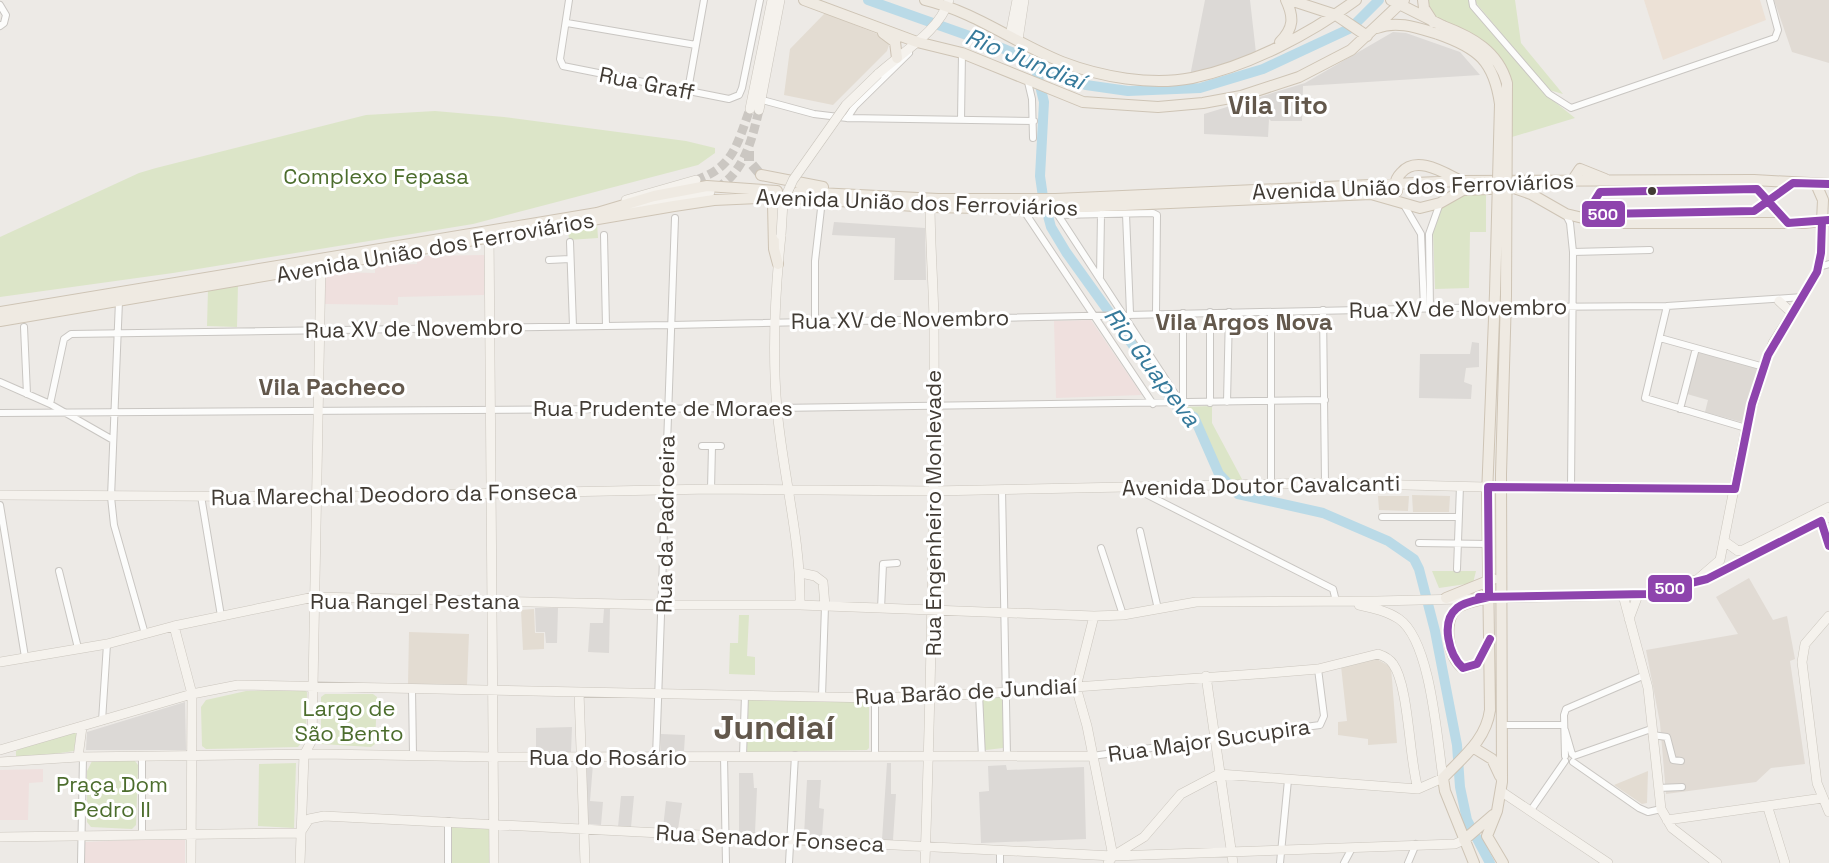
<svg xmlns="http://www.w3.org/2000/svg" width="1829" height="863" viewBox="0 0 1829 863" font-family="'Space Grotesk',sans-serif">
  <rect width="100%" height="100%" fill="#edeae6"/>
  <path fill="#e1dbd4" d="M1774,0H1829V63L1792,52Z
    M1749,578L1773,620L1787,616L1795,659L1790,661L1805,764L1771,768L1756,782L1666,794L1660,723L1646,650L1738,634L1716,597Z"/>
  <path fill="#ece1d6" d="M1644,0H1760L1766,20L1663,60Z"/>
  <path fill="#ddd9d4" d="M1698,351L1761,368L1745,423L1705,412L1708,400L1687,394Z"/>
  <path fill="#e3dcd2" d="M825,13L880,35L889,45L887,51L833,105L784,95L790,49Z
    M1412,495L1450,496L1449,512H1413Z
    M1378,496H1409L1408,511L1379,510Z
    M534,609L535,633H544V649L523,650L521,610Z
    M409,632L469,634L467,685L408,684Z
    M1375,658L1391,667L1397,743L1368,745V739L1338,735V722L1347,721L1341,666Z
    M1648,771L1647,803L1642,804L1614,785Z"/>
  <path fill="#efe0de" d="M485,255L484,295L398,297V305L324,304V269L338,267V272L375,273V265L417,264V256Z
    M1091,320L1142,395L1056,398L1054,321Z
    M43,769V782L29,783L28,820H0V770Z
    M130,840H185V863H84V842Z"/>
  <path fill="#dce5c8" d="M1427,0H1470L1546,95L1575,118L1512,137L1502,62L1474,35L1434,20L1426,7Z
    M1476,0H1515L1521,43L1563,94L1549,90L1476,3Z
    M435,111L504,117L686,141L715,148V153L698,165L473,224L173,273L0,297V237L139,173L156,168L366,115Z
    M1486,192V232H1470L1469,288L1435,289L1433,231L1440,209L1469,193Z
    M597,223L598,238L569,240L568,227Z
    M238,284L237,327L207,326L208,289Z
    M1212,406V423L1243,481L1231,482L1220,468L1195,414L1181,407Z
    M1432,571H1476L1473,583L1439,588Z
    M739,615H749L747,656L755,657V675L729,674L730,643H738Z
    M304,690L307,692L306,737L298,747L206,749L202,746L201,707L206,700L246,691Z
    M325,694H373L377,697L375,744L371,747L321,744V697Z
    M1001,695L1005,697V745L1003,748L986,750L983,748L982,698Z
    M747,698L867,701L869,703V748L867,750L746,752Z
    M77,731L74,751L19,759L16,756V751L22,748Z
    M92,761H135L138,765L136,825L132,829L91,827L87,822V771Z
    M296,763L294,828L258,826L259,764Z
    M452,827L490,829V863H452Z"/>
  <path fill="#dcd9d6" d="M1205,0H1250L1256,53L1190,76Z
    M1393,32L1406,33L1460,52L1480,75L1303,86L1302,121H1271L1269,119L1268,137L1204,134V114L1305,83Z
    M834,222L925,228L926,280H894L895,238L832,235Z
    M1472,342L1479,343V367L1466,368L1464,382L1472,385L1471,399L1419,398L1420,354H1470Z
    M535,608H558L557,643H546L545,632H536Z
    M604,609H610L609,653L588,652L590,623H603Z
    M185,702L186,750H86L87,732Z
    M572,727L571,752H536V728Z
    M661,734L685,735L684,751H661Z
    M887,763H891V794H896L893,840H882Z
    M584,764H593L590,801L603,802L601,825L586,824Z
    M1006,765L1007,770L1084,767L1086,839L981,843L979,792L989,791L988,766Z
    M739,773H753L754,788H757L755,833H739Z
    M807,780H821L819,808L824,809L822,836L804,835Z
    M621,796H634L631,827H618Z
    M666,801L682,803L678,829L663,828Z"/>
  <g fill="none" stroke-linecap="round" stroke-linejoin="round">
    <path stroke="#badae7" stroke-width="10" d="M868,0L992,44L1021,56L1053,73L1086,85L1128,91L1200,88L1263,69L1351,28L1379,0
      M1035,65L1044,102L1040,176L1043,197L1051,227L1066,252L1178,408L1194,417L1219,474L1238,494L1323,513L1388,541L1414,559L1419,569L1435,631L1457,745L1460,787L1467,820L1490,863"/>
    <path stroke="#cbc7c2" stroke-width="9" stroke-dasharray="9 4.5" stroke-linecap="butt" d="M696,180C734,167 737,144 750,109
      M717,188C745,171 752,139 759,110"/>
    <path stroke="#cbc7c2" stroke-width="10" stroke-dasharray="10 5" stroke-linecap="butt" d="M749,151V161L761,175"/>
    <defs>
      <path id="street" d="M569,0L560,59L563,66L729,99L739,95L742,88L760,0
        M1472,0L1473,6L1549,94L1571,108L1775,38L1778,30L1770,0
        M0,5L6,15L4,23L0,26
        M567,23L696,45
        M1028,82L1032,99L1033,138
        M688,90L704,0
        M766,101L814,114L847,118L1034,121
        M847,118L855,106L909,53
        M961,120L962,53
        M1404,205L1421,234L1424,308
        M1057,206L1058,215L1181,403
        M1022,208L1153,404
        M1126,214L1130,313
        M1058,215L1153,213L1157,215L1156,313
        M1566,215L1570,223L1573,252L1571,489
        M604,235L606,326
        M570,242L573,326
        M1573,252L1650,250
        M549,260L570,259
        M1819,267L1829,264
        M1100,277L1101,214
        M119,301L111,497L114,525L145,634
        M1667,306L1645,398L1746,428
        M1505,307L1667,306L1803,297
        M1430,308L1429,234L1440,203
        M1323,310L1325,483
        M1210,312V403
        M1183,313V403
        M815,322V261L822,200
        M24,327L27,394
        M1660,338L1764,367
        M0,382L50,404L113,440
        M1227,402L1229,312
        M50,404L64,339L71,334L671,325L1495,307
        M1680,409L1696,348
        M0,413L777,408L1325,400
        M702,446H721
        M1271,484V312
        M711,489L712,446
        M1002,489L1007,756
        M1136,489L1333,589L1336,601
        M201,496L221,616
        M0,505L25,657
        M1382,517H1458
        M1140,531L1158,609
        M1419,543L1489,544
        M1101,548L1123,615
        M1457,569L1460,486
        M59,571L78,648
        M881,609L883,564L897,563
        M412,689L413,755
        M979,694L982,757
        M822,696L825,606
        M875,698V757
        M102,721L107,644
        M1501,725H1564
        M1565,730L1572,754
        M1652,735L1667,737L1673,760L1681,761
        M724,756L726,863
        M743,756L745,695
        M1092,756L1320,725L1324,716L1318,669
        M1565,756L1564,715L1566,709L1645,675
        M1574,756L1651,729
        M656,757C664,578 669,398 675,218
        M1573,762L1639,808L1648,812L1661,809
        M1658,788L1682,787
        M1531,810L1565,761
        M448,821V863
        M142,835V756
        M1000,850V863
        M81,863L83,757
        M789,863L795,755
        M1280,863L1288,780
        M1344,863L1352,848
        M1408,863L1416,844"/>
      <path id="secondary" d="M1010,36L1017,0
        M1018,40L1024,0
        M878,74C902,52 939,32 949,0
        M750,109L772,0
        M759,110L780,0
        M626,200L696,180
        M629,209L710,192
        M489,231L494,863
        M781,235C775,292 772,352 777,409C783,476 801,539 800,605
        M1779,301L1792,313
        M0,495L317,497L711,489L933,491L1325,483L1571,489H1735
        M1821,521L1829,546
        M1724,541L1738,551L1743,550L1829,507
        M801,573L815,576L823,582L825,606
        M1698,579H1707L1829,517
        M1623,595L1648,688L1661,809L1672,828L1717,863
        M1094,616L1076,687L1087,726L1113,856
        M1829,616L1805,644L1802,662L1817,783L1829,812
        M1629,619L1638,595
        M174,626L192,694L191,863
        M0,662L107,644L174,626L314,597L664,605H800L1094,616L1123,615L1196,602L1377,601L1638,595L1662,592L1698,579L1720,560L1746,428L1764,367L1773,343L1816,275L1820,259L1822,221
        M1206,676L1233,863
        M579,692L585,863
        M0,750L192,694L238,685L875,698L979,694L1270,673L1318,669L1378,654C1384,656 1389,658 1393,664C1409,686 1409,759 1418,789
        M78,757L82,727
        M0,762L78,757L322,754L494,757L1092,756
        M1502,792L1608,863
        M1768,808L1785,863
        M1667,820L1823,798
        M0,837L300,833L309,819L324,816L1113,856L1455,844L1464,840
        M300,863L304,755L312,740L321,261
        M925,863C931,682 935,500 934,319C933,279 930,240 930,201
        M1108,863L1113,856L1144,837L1181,794L1219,774L1418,789L1443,778C1437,740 1431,641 1399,619C1387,611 1373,608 1359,605"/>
      <path id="primary" d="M804,0L917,42L962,53L1083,102L1158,107L1203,103L1241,96L1299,77L1351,50L1404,0
        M925,0C975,12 1015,43 1062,62C1101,77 1151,86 1192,78C1249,66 1310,34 1356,0
        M1290,0L1336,15L1367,36
        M1391,0L1443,26
        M1423,0L1424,8L1433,22
        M1377,28C1397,20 1418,28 1438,34
        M883,33L895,42L897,58
        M1280,42C1294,28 1294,17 1286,0
        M761,175L823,187
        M1572,181L1580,169L1605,179
        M1816,184L1823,200L1822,221
        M1397,191C1394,184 1396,178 1401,173C1416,155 1443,172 1459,180
        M798,192L938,199H1056L1460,181L1754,180L1829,184
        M766,197L773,204L774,249L778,264
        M0,312L597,213L654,196L707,186L777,191
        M0,321L674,206L714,200L778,197L930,207L1035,209L1371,194L1420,208L1440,203L1463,190L1514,188L1531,194L1566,214L1604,223H1805L1829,220
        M1489,597C1479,601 1465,602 1457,608C1442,620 1448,658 1463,668L1477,664L1489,642
        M1446,598L1493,579
        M1474,748L1492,759L1500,776
        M1464,840L1493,815
        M1474,863L1445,791L1443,778C1463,757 1486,740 1490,710L1487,495L1495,293
        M1503,863L1487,836L1497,811L1502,782L1501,474L1506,296"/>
    </defs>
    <use href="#street" stroke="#c9c6c2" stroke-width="8"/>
    <use href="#secondary" stroke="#cbc6be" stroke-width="10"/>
    <use href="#primary" stroke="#cec4b5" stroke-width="12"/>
    <use href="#street" stroke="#fcfcfb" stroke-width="6"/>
    <use href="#secondary" stroke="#f5f2ed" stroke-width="9"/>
    <use href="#primary" stroke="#efeae2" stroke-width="10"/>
    <defs>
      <path id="secondary-bridge" d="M781,235L783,202L793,180L846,105L878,74"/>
      <path id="primary-bridge" d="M1443,26C1472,37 1498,51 1507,83L1506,296
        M1438,34C1478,48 1494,61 1500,104L1495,293"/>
    </defs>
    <use href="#secondary-bridge" stroke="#cbc6be" stroke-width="10" stroke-linecap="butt"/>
    <use href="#primary-bridge" stroke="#cec4b5" stroke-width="12" stroke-linecap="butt"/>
    <use href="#secondary-bridge" stroke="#f5f2ed" stroke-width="9"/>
    <use href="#primary-bridge" stroke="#efeae2" stroke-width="10"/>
    <defs>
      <path id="bus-1" d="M1757,189L1768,201L1754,211L1603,214L1598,211L1595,200L1600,192Z
        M1768,201L1788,223L1829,220
        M1768,201L1793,183L1829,184
        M1479,597L1647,594L1707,579L1821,521L1829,546
        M1489,597L1488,487L1735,489L1752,404L1768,355L1817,272L1821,253L1822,221
        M1489,597C1479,600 1466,601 1457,608C1440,622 1449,655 1463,668L1477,664L1490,639"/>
    </defs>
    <use href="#bus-1" stroke="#fff" stroke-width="12"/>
    <use href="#bus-1" stroke="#8e44ad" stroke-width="8"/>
  </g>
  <circle fill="#413b34" stroke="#fff" stroke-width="2" cx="1652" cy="191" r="5"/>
  <g text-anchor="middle" stroke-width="6" stroke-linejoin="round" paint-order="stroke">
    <g font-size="22" fill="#413b34" stroke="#fff">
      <text transform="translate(647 83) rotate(11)" y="8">Rua Graff</text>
      <text transform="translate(1413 186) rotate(-2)" y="8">Avenida União dos Ferroviários</text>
      <text transform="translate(917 202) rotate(2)" y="8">Avenida União dos Ferroviários</text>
      <text transform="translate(435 247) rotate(-10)" y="8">Avenida União dos Ferroviários</text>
      <text transform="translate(1458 308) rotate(-1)" y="8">Rua XV de Novembro</text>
      <text transform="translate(900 319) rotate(-1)" y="8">Rua XV de Novembro</text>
      <text transform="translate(414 328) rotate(-1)" y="8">Rua XV de Novembro</text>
      <text x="663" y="416">Rua Prudente de Moraes</text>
      <text transform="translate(1261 485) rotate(-1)" y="8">Avenida Doutor Cavalcanti</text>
      <text transform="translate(394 494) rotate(-1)" y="8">Rua Marechal Deodoro da Fonseca</text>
      <text transform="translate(933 513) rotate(-90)" y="8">Rua Engenheiro Monlevade</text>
      <text transform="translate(665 524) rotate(-89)" y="8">Rua da Padroeira</text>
      <text x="415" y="609">Rua Rangel Pestana</text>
      <text transform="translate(966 691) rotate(-3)" y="8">Rua Barão de Jundiaí</text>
      <text transform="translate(1209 740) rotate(-8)" y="8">Rua Major Sucupira</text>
      <text x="608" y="765">Rua do Rosário</text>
      <text transform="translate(770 838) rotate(3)" y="8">Rua Senador Fonseca</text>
    </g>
    <g font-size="22" fill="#4c6d2d" stroke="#fff">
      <text x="376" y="184">Complexo Fepasa</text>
      <text x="349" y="716">Largo de<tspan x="349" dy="25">São Bento</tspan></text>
      <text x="112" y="792">Praça Dom<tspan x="112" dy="25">Pedro II</tspan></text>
    </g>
    <g font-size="24" font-style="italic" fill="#367a9b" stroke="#fff">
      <text transform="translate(1025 59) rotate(22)" y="8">Rio Jundiaí</text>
      <text transform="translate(1152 367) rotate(53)" y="8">Rio Guapeva</text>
    </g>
    <g font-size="24" font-weight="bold" fill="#63584c" stroke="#fff">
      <text x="1244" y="330">Vila Argos Nova</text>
      <text x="332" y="395">Vila Pacheco</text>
    </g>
    <g font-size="26" font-weight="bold" fill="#63584c" stroke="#fff">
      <text x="1278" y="114">Vila Tito</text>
    </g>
    <g font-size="34" font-weight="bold" fill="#63584c" stroke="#fff">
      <text x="774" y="739">Jundiaí</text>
    </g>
  </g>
  <g stroke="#fff" stroke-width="2">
    <rect x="1581" y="200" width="45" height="28" rx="6" fill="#8e44ad"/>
    <rect x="1647" y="574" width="46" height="29" rx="6" fill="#8e44ad"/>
  </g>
  <g font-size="16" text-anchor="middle" font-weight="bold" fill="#fff">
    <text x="1603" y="220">500</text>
    <text x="1670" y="594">500</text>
  </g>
</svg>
